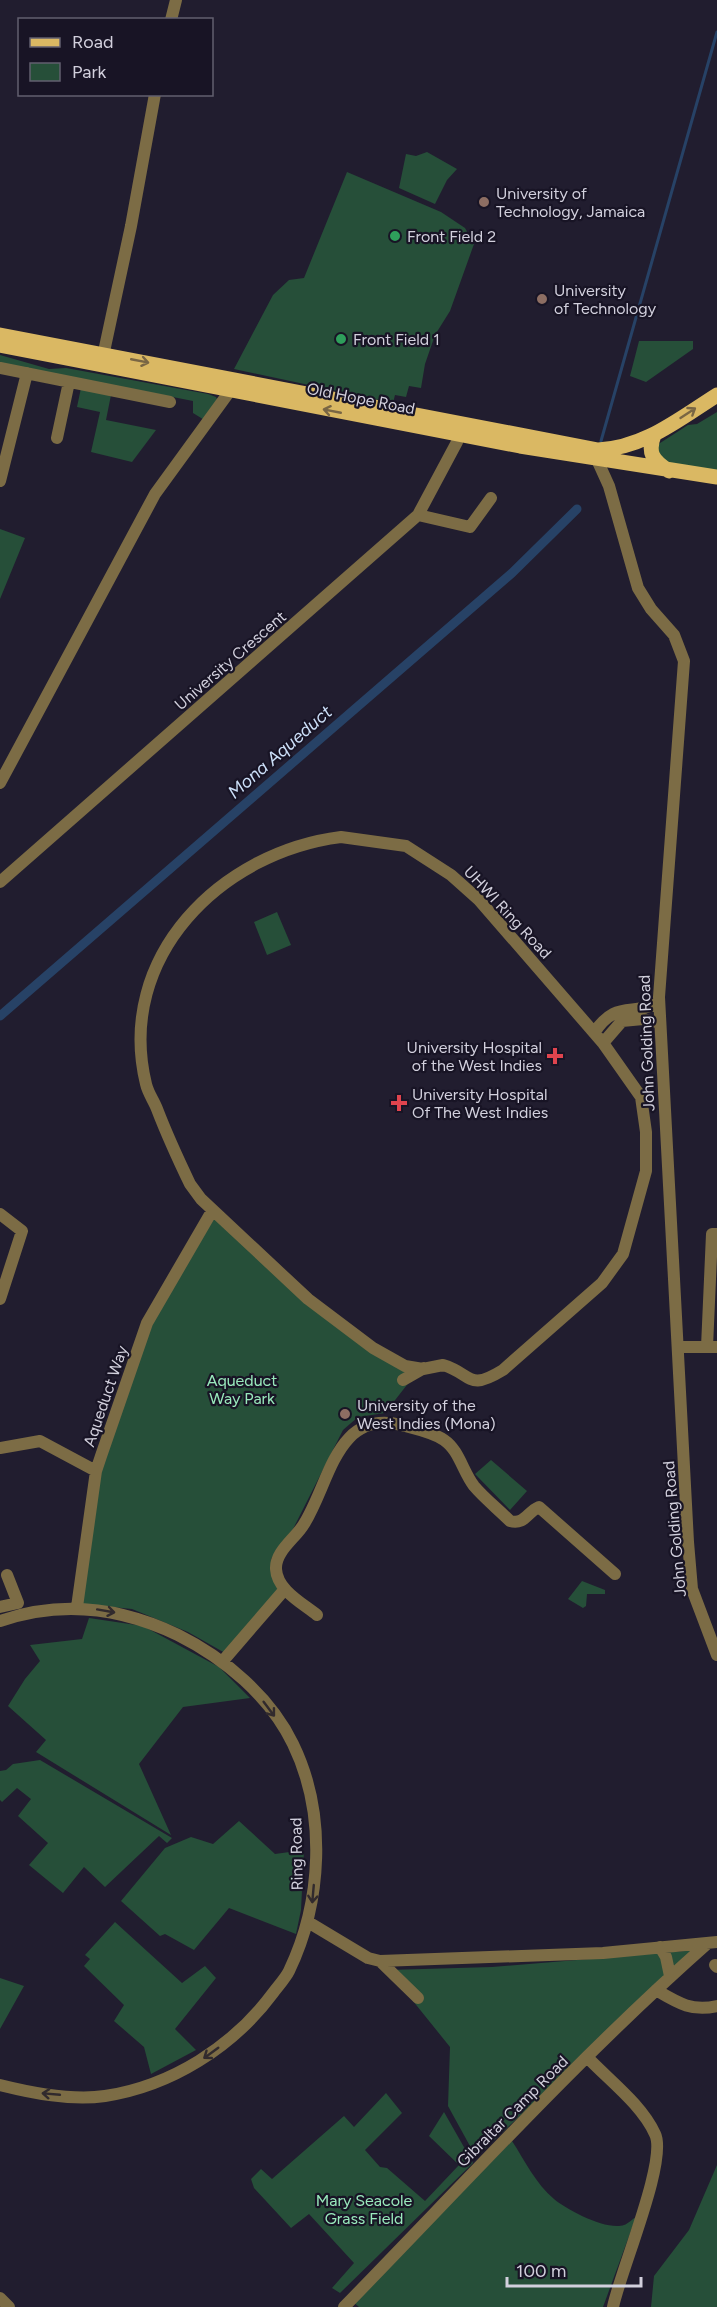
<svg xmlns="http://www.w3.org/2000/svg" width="717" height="2307" viewBox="0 0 717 2307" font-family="Figtree,sans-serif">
  <rect width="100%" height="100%" fill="#211d2f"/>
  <path fill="#264f39" d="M427,152L457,169L447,180L435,204L399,188L406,154L416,156Z
    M347,172L441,212L465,228L474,244L450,311L435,335L425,364L421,388L409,386L406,397L395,395L393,403L234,369L273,295L289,280L304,278Z
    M639,341H693V349L646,382L630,376Z
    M0,355L49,369L66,368L208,394L216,397L218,401L206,421L193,413V401L0,363Z
    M81,388L111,395L106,420L156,430L132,462L91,452L100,412L77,407Z
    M717,412V471L661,461L657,445L688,425L697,424Z
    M0,529L25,538L0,599Z
    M277,912L291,945L267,955L254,922Z
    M213,1216L293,1289L417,1372L385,1413L358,1417L343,1430L293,1529L271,1559L281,1590L225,1653L188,1632L132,1609L82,1604L102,1463L150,1324Z
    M491,1460L527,1491L510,1510L475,1474Z
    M582,1581L605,1590V1594H587L586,1606L583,1608L568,1599Z
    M89,1618L143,1626L219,1667L250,1698L183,1707L139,1764L171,1835L36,1752L46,1740L8,1706L25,1679L40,1661L30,1645L82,1639Z
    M40,1760L172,1838L167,1843L159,1836L105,1887L84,1867L63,1893L29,1865L48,1843L18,1816L31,1799L17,1788L2,1802L0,1800V1771L6,1770L13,1764Z
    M239,1821L275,1854L304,1850L301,1910L296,1934L229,1908L194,1950L165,1934L160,1936L121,1901L165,1848L191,1837L213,1844Z
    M115,1922L182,1983L205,1966L216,1978L175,2029L196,2050L151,2074L144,2047L114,2021L124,2005L84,1966L90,1959L85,1955Z
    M697,1950L476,2157L448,2106L450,2047L388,1970L492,1967Z
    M0,1978L24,1986L0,2029Z
    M386,2093L402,2113L365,2150L380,2167L387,2168L425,2201L459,2165L429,2136L444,2112L473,2163L340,2293L332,2288L354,2263L309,2214L291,2228L254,2188L251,2179L261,2169L272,2179L344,2116L354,2127Z
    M512,2141C525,2161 536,2184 554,2199C567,2210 607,2231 624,2225C628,2224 632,2219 636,2217L603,2307H359L353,2302Z
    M717,2165V2307H651L654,2276L689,2230Z"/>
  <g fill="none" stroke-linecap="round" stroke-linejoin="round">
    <path stroke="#274266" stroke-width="3" d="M601,441L717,32"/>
    <path stroke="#274266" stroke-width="9" d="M0,1016L512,573L577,509"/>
    <path stroke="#7c6c45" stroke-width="12" d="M171,20L176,0
      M102,361L131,226L155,94
      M0,368L170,402
      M57,438L69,382
      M594,453L609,486L638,588L651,609L674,635L684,661L659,997L688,1542L692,1589L717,1655
      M0,481L27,373
      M418,515L470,527L491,498
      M0,783L155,494L235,384
      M341,837L406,846L451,875L479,900L603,1043L641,1097L646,1132V1171L623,1254L602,1283L503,1370C467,1392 473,1374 443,1365L423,1369L405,1366L373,1348L308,1299L201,1199L190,1184C178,1159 167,1135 157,1109C154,1101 148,1093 146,1084C115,957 221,852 341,837Z
      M0,882L418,515L457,442
      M594,1033C616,999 633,1017 659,1002
      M603,1043L622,1021L643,1019L660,1023
      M0,1214L22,1231L0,1299
      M678,1347H717
      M707,1347L712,1234H717
      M403,1380L424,1368
      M0,1448L40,1441L96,1471
      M0,1607L18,1603L7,1575
      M77,1607L96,1471L101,1456L147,1323L212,1211
      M317,1615C302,1603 277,1590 276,1569C275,1551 296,1538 304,1524C330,1483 336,1409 401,1425C416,1429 432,1432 444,1440C459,1450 463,1472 474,1486C484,1498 498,1509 510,1521C525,1525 527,1512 539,1507L615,1574
      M0,1621C61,1600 120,1607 178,1635C224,1658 270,1696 293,1744C327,1814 322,1902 289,1971C285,1979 278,1986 273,1993C233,2047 171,2086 105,2096C71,2101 32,2093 0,2085
      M222,1662L285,1589
      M308,1922L368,1958L380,1961L603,1953L717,1942
      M660,1947L666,1957L670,1976
      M380,1961L418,1998
      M715,1965L717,1967
      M656,1990C678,2003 692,2012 717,2006
      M588,2058C610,2081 642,2105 655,2134C668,2160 620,2272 613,2307
      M0,2298L9,2307
      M344,2307C464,2184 580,2056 708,1943"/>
    <path stroke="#dab863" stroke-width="15" d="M0,335L598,450C644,448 679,419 717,395
      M0,345L520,446L717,477
      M654,435C647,453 653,461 669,471"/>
  </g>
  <defs><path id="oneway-shaft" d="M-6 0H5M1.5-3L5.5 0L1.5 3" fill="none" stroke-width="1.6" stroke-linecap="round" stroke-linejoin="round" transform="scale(1.5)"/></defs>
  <g stroke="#796644">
    <use href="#oneway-shaft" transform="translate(140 361) rotate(11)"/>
    <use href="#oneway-shaft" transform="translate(332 411) rotate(-169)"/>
    <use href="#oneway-shaft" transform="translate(688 413) rotate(-33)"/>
  </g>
  <g stroke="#312a2d">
    <use href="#oneway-shaft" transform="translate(106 1611) rotate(10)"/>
    <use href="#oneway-shaft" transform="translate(269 1709) rotate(53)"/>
    <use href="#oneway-shaft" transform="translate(313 1894) rotate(95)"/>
    <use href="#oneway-shaft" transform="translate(211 2053) rotate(144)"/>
    <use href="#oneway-shaft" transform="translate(51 2094) rotate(-175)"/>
  </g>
  <g fill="#8d6e63" stroke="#181425" stroke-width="2">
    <circle cx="484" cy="202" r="6"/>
    <circle cx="542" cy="299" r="6"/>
    <circle cx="345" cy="1414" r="6"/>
  </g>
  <g fill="#2e9e5b" stroke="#181425" stroke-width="2">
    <circle cx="395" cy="236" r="6"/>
    <circle cx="341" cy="339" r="6"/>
  </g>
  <g fill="#e0444e" stroke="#181425" stroke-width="2">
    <path d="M552 1047h6v6h6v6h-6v6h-6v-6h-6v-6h6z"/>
    <path d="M396 1094h6v6h6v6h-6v6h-6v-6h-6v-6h6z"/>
  </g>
  <g text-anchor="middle" stroke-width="4.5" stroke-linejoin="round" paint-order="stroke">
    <g font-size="16" fill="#d2d0dd" stroke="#181425" text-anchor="start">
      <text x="496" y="199">University of<tspan x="496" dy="18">Technology, Jamaica</tspan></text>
      <text x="407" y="242">Front Field 2</text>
      <text x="554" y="296">University<tspan x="554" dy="18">of Technology</tspan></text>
      <text x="353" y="345">Front Field 1</text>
      <text x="542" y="1053" text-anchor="end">University Hospital<tspan x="542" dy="18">of the West Indies</tspan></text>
      <text x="412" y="1100">University Hospital<tspan x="412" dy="18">Of The West Indies</tspan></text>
      <text x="357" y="1411">University of the<tspan x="357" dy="18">West Indies (Mona)</tspan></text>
    </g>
    <g font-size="16" fill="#d2d0dd" stroke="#181425">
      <text transform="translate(361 398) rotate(11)" y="6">Old Hope Road</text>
      <text transform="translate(230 660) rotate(-41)" y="6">University Crescent</text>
      <text transform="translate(508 912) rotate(47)" y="6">UHWI Ring Road</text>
      <text transform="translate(646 1043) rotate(-92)" y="6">John Golding Road</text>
      <text transform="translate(105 1396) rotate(-71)" y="6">Aqueduct Way</text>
      <text transform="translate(674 1529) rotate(-95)" y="6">John Golding Road</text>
      <text transform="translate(296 1854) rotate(-91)" y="6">Ring Road</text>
      <text transform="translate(512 2111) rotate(-45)" y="6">Gibraltar Camp Road</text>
    </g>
    <g font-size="16" fill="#99e9bc" stroke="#181425">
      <text x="242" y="1386">Aqueduct<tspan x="242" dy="18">Way Park</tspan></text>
      <text x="364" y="2206">Mary Seacole<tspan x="364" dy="18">Grass Field</tspan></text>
    </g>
    <g font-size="18" font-style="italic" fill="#ccdff8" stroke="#181425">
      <text transform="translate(280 752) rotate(-41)" y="6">Mona Aqueduct</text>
    </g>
  </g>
  <rect x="18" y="18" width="195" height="78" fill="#181425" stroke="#625f6f" stroke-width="1.5"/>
  <rect x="30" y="38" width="30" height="9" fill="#dab863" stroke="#625f6f" stroke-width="1.5"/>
  <text x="72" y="48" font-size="18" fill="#d2d0dd">Road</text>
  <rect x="30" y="63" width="30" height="18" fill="#264f39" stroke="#625f6f" stroke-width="1.5"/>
  <text x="72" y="78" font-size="18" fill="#d2d0dd">Park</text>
  <path d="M507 2277v9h134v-9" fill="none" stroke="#d2d0dd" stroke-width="3"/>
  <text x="516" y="2277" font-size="18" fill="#d2d0dd" stroke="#181425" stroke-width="4.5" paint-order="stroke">100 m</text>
</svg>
